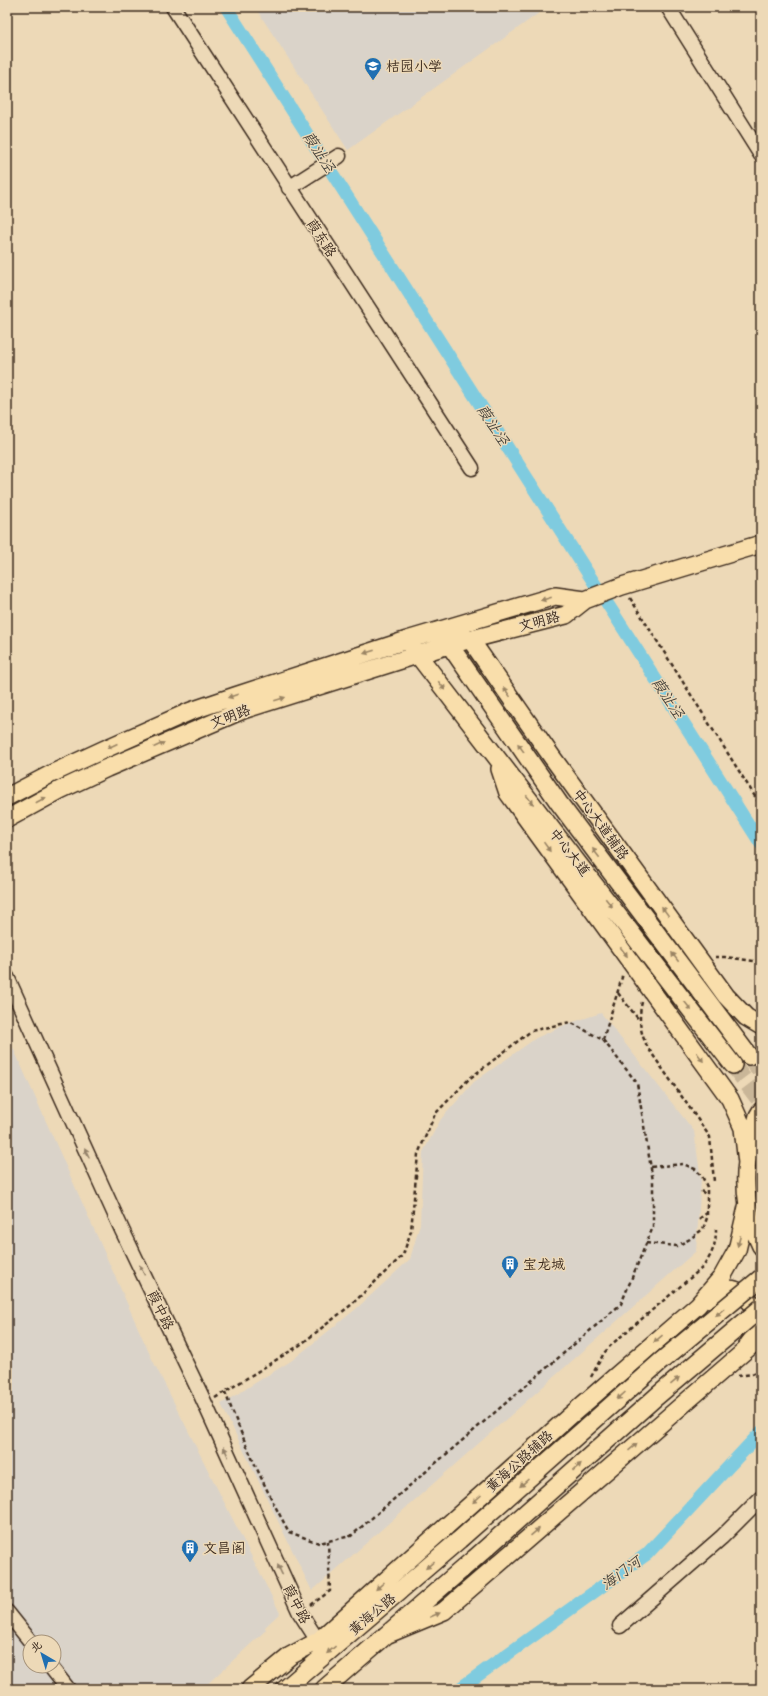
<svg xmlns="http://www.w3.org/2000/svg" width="768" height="1696" viewBox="0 0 768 1696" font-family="Kalam,'LXGW WenKai TC',sans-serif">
  <rect width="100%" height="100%" fill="#edd9b7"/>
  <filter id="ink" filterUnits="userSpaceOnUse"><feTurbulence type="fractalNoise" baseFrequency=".025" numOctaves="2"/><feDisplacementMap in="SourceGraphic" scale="8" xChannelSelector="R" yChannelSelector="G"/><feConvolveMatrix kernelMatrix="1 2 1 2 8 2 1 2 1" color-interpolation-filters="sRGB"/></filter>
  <g filter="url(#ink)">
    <path fill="#dad3c9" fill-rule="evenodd" d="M255,7H536L539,13L348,150Z
      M601,1013L694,1131L701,1180L696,1251L312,1591L221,1404L291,1361L356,1309L410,1259L420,1224L423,1152L441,1119L474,1082L536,1038L567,1024Z
      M7,1034L151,1357L280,1613L265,1627L266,1630L202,1689H7ZM30,1642H54V1666H30Z"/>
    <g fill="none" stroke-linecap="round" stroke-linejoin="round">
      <path stroke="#7fcbdf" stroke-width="13" d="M226,7L761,844
        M459,1689L647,1554L761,1432"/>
      <path stroke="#c9b698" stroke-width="17" stroke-dasharray="17 8" stroke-linecap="butt" d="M749,1056L761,1072
        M733,1065L761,1102"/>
      <defs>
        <path id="minor" d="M173,7L472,468
          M668,7L761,155
          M289,188L339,156
          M7,977L122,1230L201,1395L300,1613L318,1641
          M7,1612L31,1642
          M620,1626L722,1537L761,1498
          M50,1666L68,1689"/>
        <path id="major" d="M460,636L470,639L552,757L726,996L746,1017L761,1026
          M444,637L559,803L749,1056
          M411,646L733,1065
          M500,769L508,793L730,1099L743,1128L747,1163
          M7,797L53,773L105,749L191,711L235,696L407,640L555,596L585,600
          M7,819L60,790L107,768L243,710L449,645L566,615L585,600L622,586L761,544
          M761,1111L758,1116C754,1131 750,1147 747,1162C743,1189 749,1222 761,1246
          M706,1299C713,1294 726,1287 735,1290C738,1290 742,1295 745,1297C762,1309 761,1330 748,1345
          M386,1635L444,1611L761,1337
          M250,1689L290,1656L318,1641L571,1415L698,1305L722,1277L737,1250L748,1203
          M285,1689L459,1540
          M324,1689L475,1558"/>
      </defs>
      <use href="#minor" stroke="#3b2a1e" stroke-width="17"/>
      <use href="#major" stroke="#3b2a1e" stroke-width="20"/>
      <path stroke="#3b2a1e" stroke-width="2.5" stroke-dasharray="4 3" stroke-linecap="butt" d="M630,598L761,806
        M715,957H725L761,962
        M618,993L639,1020
        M642,1002C638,1019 640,1033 648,1048L710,1137L714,1182
        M701,1191L707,1195
        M699,1219L707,1213
        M646,1243L677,1246L690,1239L703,1229L707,1218V1187L702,1176L695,1169L683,1164L651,1167
        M738,1376L752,1374L761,1370
        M591,1377L604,1353L612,1344L702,1268C712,1255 716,1245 716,1229
        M225,1392C243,1440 264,1487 289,1532L319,1543L351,1536L621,1304L653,1227V1181L637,1083L603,1040
        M215,1398L300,1345L351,1305L403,1255L411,1231L418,1154L435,1114L469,1079L531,1031L570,1022L603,1040L623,974
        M311,1605L330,1591L328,1541"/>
      <use href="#minor" stroke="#edd9b7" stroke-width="14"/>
      <use href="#major" stroke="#f9deab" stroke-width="17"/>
      <defs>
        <path id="major-bridge" d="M459,1540L660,1362L761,1278
          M475,1558L656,1397L761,1308"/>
      </defs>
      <use href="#major-bridge" stroke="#3b2a1e" stroke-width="20" stroke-linecap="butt"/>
      <use href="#major-bridge" stroke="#f9deab" stroke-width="17"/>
    </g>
    <defs><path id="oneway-solid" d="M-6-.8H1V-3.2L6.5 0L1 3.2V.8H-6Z"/></defs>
    <g fill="#9a8464">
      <use href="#oneway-solid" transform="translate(546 599) rotate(164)"/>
      <use href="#oneway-solid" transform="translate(369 652) rotate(162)"/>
      <use href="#oneway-solid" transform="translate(442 686) rotate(52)"/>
      <use href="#oneway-solid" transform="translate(507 692) rotate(-125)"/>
      <use href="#oneway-solid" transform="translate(233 696) rotate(161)"/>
      <use href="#oneway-solid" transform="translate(280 699) rotate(-17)"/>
      <use href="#oneway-solid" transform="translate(159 745) rotate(-24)"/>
      <use href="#oneway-solid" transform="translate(112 746) rotate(156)"/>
      <use href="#oneway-solid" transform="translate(521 748) rotate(-125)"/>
      <use href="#oneway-solid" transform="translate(41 800) rotate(-28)"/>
      <use href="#oneway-solid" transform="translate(530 800) rotate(52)"/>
      <use href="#oneway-solid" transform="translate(547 847) rotate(55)"/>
      <use href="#oneway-solid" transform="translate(596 853) rotate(-127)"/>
      <use href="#oneway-solid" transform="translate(609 903) rotate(52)"/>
      <use href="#oneway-solid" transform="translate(665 911) rotate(-126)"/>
      <use href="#oneway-solid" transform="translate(624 952) rotate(53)"/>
      <use href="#oneway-solid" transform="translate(675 957) rotate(-127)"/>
      <use href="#oneway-solid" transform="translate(688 1006) rotate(52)"/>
      <use href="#oneway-solid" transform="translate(700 1057) rotate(54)"/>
      <use href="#oneway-solid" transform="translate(739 1241) rotate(105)"/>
      <use href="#oneway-solid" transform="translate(720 1312) rotate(140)"/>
      <use href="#oneway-solid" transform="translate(658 1339) rotate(139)"/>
      <use href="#oneway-solid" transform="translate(675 1381) rotate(-40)"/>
      <use href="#oneway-solid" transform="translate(621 1396) rotate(138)"/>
      <use href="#oneway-solid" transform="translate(633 1447) rotate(-41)"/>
      <use href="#oneway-solid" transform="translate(577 1467) rotate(-42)"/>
      <use href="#oneway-solid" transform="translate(524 1483) rotate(138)"/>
      <use href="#oneway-solid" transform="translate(477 1499) rotate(138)"/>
      <use href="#oneway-solid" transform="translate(535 1532) rotate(-41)"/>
      <use href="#oneway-solid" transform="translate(430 1565) rotate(140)"/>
      <use href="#oneway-solid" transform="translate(380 1586) rotate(138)"/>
      <use href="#oneway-solid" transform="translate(435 1615) rotate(-23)"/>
      <use href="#oneway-solid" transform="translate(331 1650) rotate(140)"/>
    </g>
    <g fill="#94826a">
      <use href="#oneway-solid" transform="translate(87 1153) rotate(-115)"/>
      <use href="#oneway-solid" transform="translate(142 1270) rotate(-116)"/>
      <use href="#oneway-solid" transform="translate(226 1452) rotate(-115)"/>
      <use href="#oneway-solid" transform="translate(280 1570) rotate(-115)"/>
    </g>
  </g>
  <defs>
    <symbol id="school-pin" viewBox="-11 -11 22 30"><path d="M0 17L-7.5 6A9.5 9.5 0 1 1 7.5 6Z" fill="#1f6fb2" stroke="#edd9b7"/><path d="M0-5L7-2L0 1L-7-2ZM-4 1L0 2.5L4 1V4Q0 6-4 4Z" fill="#fff"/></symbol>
    <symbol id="building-pin" viewBox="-11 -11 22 30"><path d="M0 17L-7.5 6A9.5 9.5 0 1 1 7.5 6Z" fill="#1f6fb2" stroke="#edd9b7"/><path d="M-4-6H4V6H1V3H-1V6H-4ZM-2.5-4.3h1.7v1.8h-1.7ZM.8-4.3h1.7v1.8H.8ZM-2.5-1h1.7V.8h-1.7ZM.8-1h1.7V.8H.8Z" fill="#fff"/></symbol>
  </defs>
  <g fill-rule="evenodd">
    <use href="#school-pin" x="363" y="56" width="20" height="27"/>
    <use href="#building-pin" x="500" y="1254" width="20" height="27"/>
    <use href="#building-pin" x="180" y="1538" width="20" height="27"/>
  </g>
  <g text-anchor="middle" stroke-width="3" stroke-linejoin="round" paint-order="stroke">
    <g font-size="14" fill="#3b2a1e" stroke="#edd9b7" text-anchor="start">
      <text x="386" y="71">桔园小学</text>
      <text x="523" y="1269">宝龙城</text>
      <text x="203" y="1553">文昌阁</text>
    </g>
    <g font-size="14" fill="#3b2a1e" stroke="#edd9b7">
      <text transform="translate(322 238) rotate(57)" y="5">葭东路</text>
      <text transform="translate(539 621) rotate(-15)" y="5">文明路</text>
      <text transform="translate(230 716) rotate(-21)" y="5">文明路</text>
      <text transform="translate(601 824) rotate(54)" y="5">中心大道辅路</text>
      <text transform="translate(570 852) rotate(52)" y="5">中心大道</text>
      <text transform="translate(161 1310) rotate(64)" y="5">葭中路</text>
      <text transform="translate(519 1461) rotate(-42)" y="5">黄海公路辅路</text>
      <text transform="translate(297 1604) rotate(63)" y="5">葭中路</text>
      <text transform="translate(372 1614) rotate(-40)" y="5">黄海公路</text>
    </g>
    <g font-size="15" font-style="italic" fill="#45423b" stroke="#edd9b7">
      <text transform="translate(319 152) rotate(57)" y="5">葭沚泾</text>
      <text transform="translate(493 425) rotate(57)" y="5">葭沚泾</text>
      <text transform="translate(668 698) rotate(57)" y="5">葭沚泾</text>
      <text transform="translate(621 1573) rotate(-36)" y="5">海门河</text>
    </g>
  </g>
  <rect width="768" height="1696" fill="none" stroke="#edd9b7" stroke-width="24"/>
  <rect x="12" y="12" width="744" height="1672" fill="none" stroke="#3b2a1e" stroke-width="1.5" filter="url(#ink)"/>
  <g transform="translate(42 1654) rotate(322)"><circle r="19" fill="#edd9b7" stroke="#a6937a"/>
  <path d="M0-3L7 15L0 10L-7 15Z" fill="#1f6fb2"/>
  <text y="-6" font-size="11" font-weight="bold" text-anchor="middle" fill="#3b2a1e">北</text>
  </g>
</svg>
